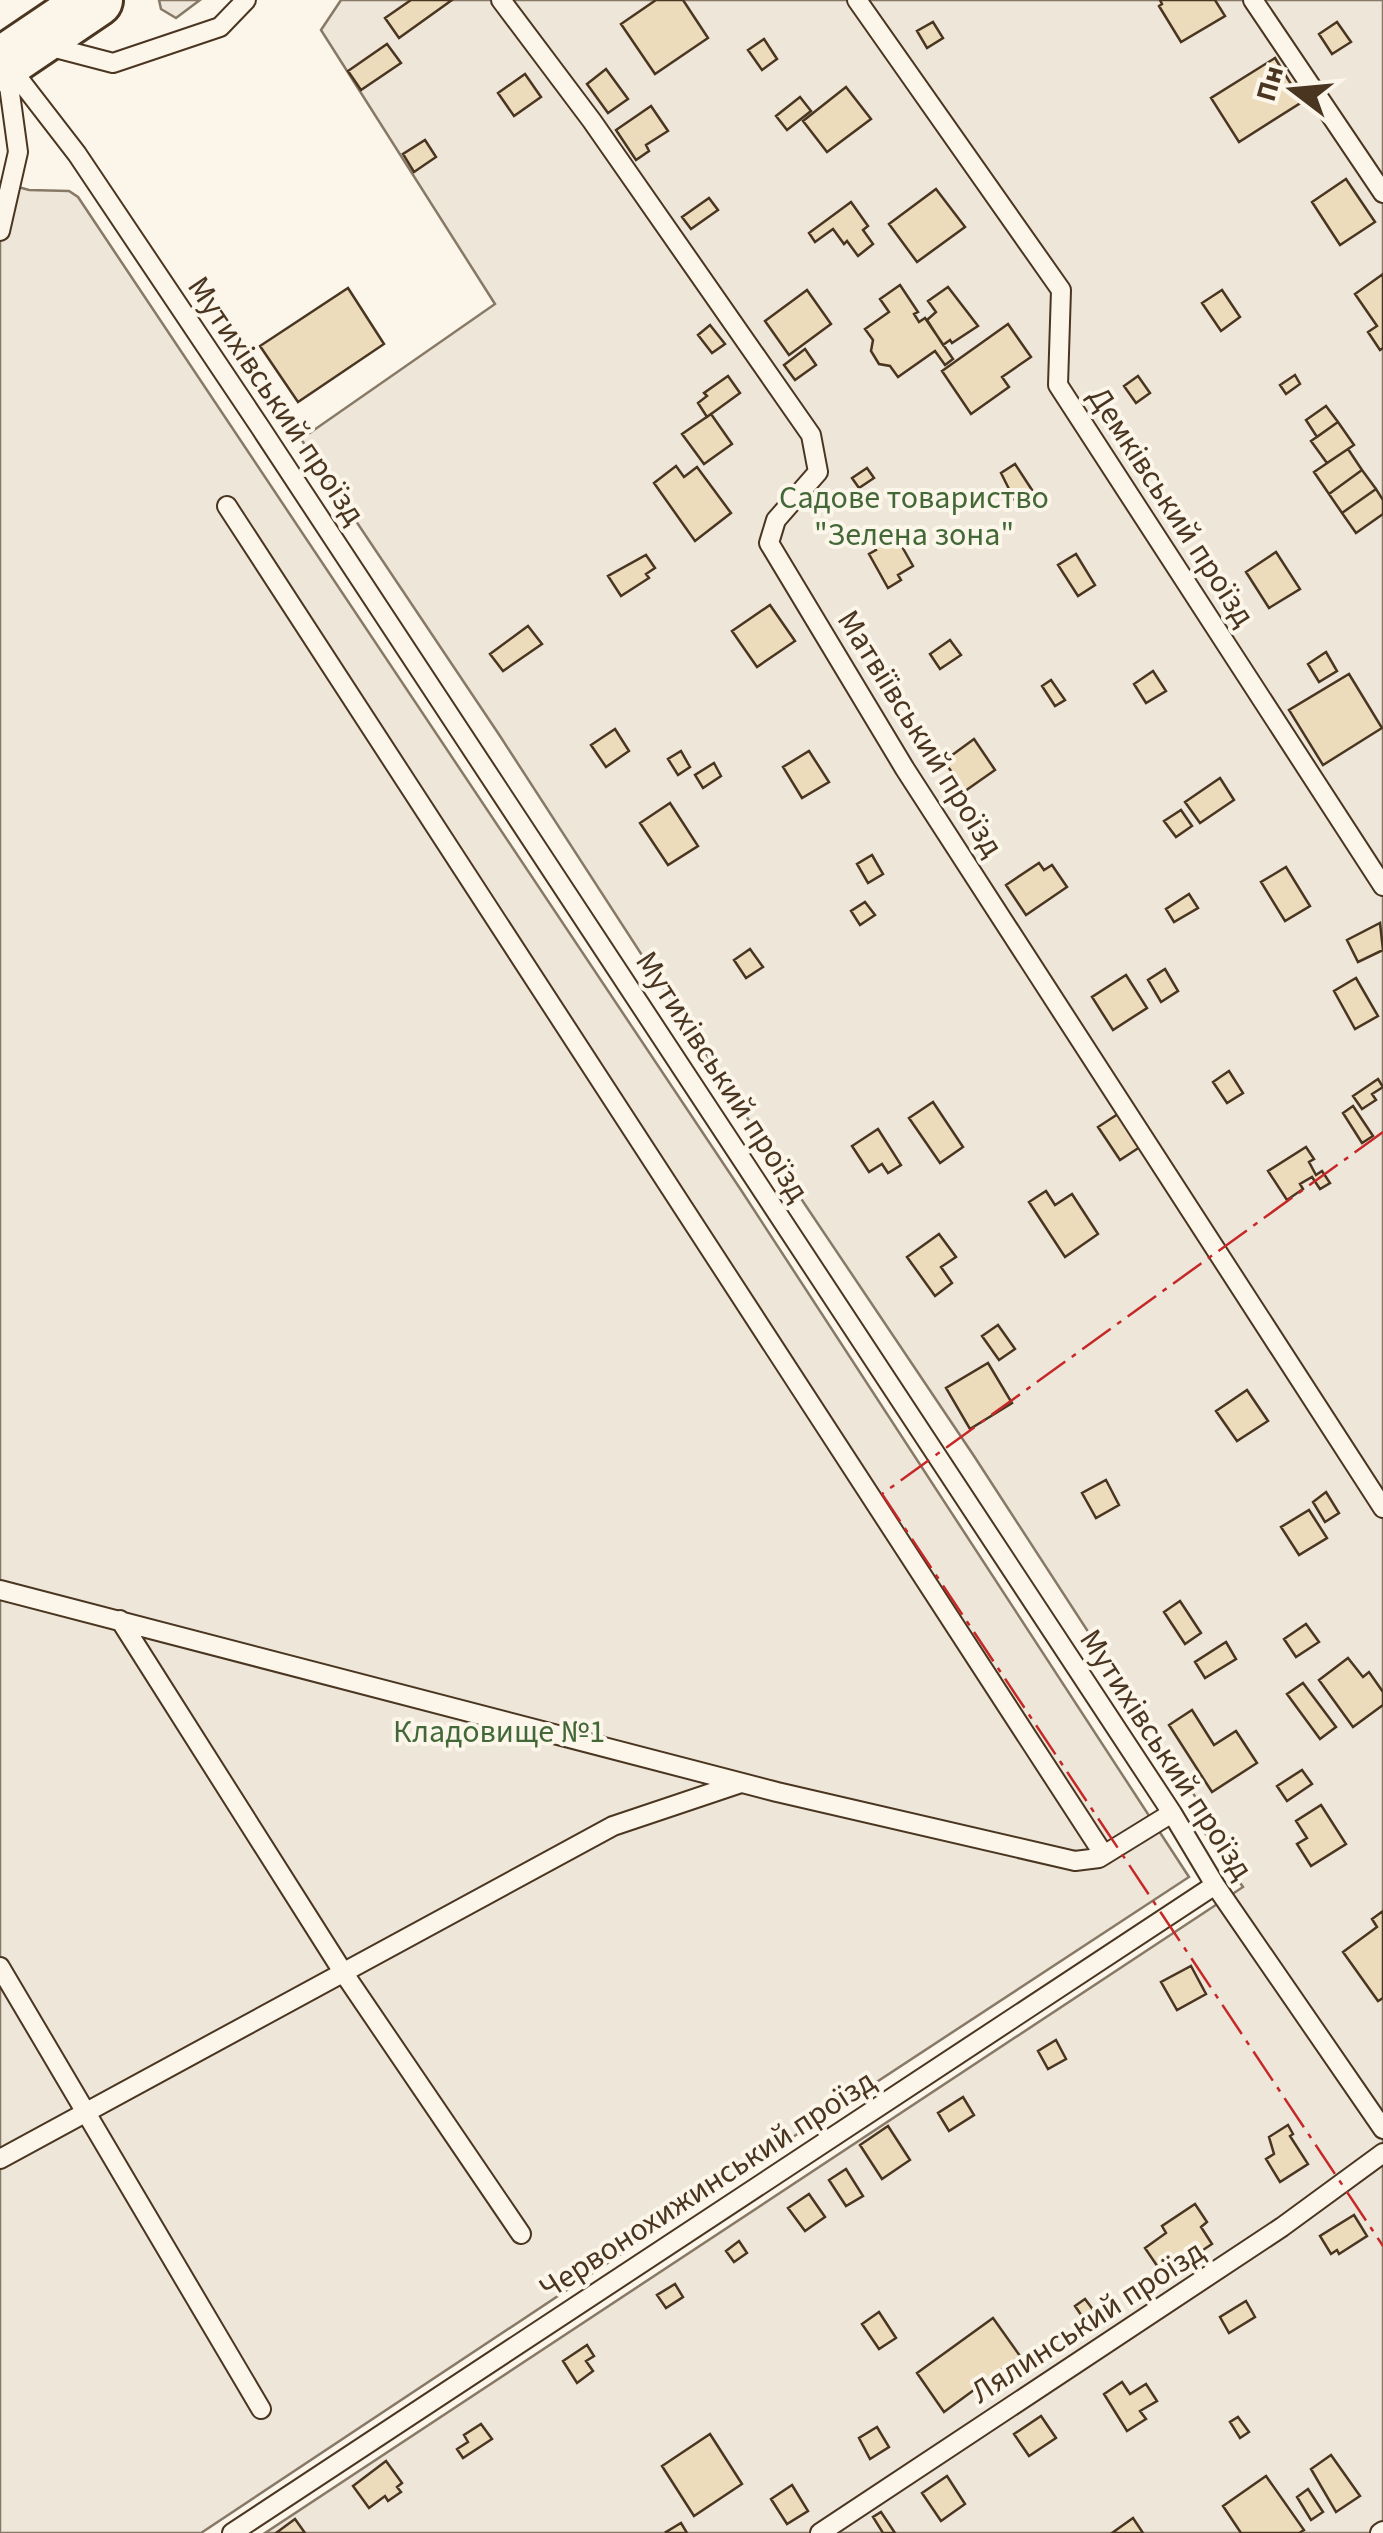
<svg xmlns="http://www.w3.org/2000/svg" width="1383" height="2533" viewBox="0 0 1383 2533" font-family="'Source Sans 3',sans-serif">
  <rect width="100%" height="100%" fill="#fbf6e9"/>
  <path fill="#ede6d9" stroke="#887966" stroke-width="2.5" d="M159,0H200L176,18L161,9Z
    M341,0H1383V2533H265L1243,1887L1202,1829L1211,1821L974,1456L763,1142L500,736L301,439L495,304L321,30Z
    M0,182L29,190L69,191L78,197L741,1190L1189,1877L715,2188L707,2197L201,2533H0Z"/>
  <path fill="#ecdcbc" stroke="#4a3520" stroke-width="2.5" d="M411,0H452L399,38L385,18Z
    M656,0H683L708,38L655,74L621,24Z
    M1160,0H1215L1225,16L1181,42L1159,6L1162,4Z
    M933,22L943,38L927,48L917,31Z
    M1337,22L1351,42L1332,54L1319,34Z
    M764,39L777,59L762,70L748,50Z
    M387,44L401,63L361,90L348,71Z
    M1275,58L1302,102L1239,142L1211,98Z
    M606,69L628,99L608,113L587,84Z
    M525,74L541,97L514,116L498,93Z
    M846,87L871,119L827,152L803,121Z
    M800,97L811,111L787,130L776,116Z
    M651,106L668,131L646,145L649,151L636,160L616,130Z
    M425,140L436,157L414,172L403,154Z
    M1346,179L1375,222L1340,245L1312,202Z
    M936,189L965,227L917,262L889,224Z
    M709,198L718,210L691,229L682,217Z
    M851,202L868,226L863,230L873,244L858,256L847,241L844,244L833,229L815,242L809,233Z
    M1383,274V348L1380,350L1368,332L1377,326L1355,294Z
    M900,285L918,312L914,314L919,322L925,318L953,359L945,365L935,351L898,377L890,366L879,364L871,351L873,340L865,329L889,312L880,299Z
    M948,287L978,326L952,343L950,340L943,345L927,320L936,312L928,301Z
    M348,288L384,344L298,402L260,346Z
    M807,290L831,324L789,355L765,321Z
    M1222,290L1240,317L1221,331L1202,303Z
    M1008,324L1031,357L1002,377L1009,387L971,414L942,371Z
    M710,325L725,344L712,353L698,335Z
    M805,349L816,365L795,380L784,365Z
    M1295,375L1300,384L1286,394L1280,385Z
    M728,376L740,393L707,417L698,403L707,396L704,393Z
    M1138,376L1150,393L1136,403L1124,386Z
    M1326,406L1338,422L1317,437L1306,420Z
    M711,414L732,444L704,464L682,434Z
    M1338,422L1354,445L1327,463L1311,441Z
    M1348,449L1362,470L1329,494L1314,472Z
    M1015,464L1032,490L1015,501L1001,473Z
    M676,466L684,477L697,467L731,513L695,541L654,483Z
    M867,468L874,478L859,488L852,478Z
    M1362,470L1376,489L1342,513L1329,494Z
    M1376,489L1383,500V514L1356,533L1342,513Z
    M892,529L913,566L898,575L901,580L888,588L869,554L876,550L871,541Z
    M1276,552L1300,589L1269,608L1246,572Z
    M1076,554L1095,585L1078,596L1058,565Z
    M646,555L655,568L646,574L649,578L621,596L608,576Z
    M770,605L795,641L757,667L732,631Z
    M528,626L542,644L503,671L490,654Z
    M950,640L961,655L940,669L930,654Z
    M1326,652L1337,671L1319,682L1308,664Z
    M1153,671L1166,691L1146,703L1134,684Z
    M1349,674L1382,728L1323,765L1289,710Z
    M1051,680L1065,700L1055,706L1042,686Z
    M615,729L629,751L606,767L591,745Z
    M974,739L995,770L965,791L944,761Z
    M681,751L690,767L678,775L668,759Z
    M809,751L829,782L802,798L783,767Z
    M714,763L721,776L703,788L695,775Z
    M1220,778L1234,800L1200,823L1185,802Z
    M670,803L698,846L668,865L640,823Z
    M1181,810L1192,826L1176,837L1164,821Z
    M872,855L883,874L868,883L857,864Z
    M1039,863L1044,870L1052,865L1067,887L1026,915L1006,885Z
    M1286,867L1310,906L1285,921L1261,882Z
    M1189,894L1198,908L1174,922L1166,909Z
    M865,902L875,915L860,925L851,911Z
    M1380,923L1383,950L1358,962L1347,940Z
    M750,949L763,967L746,978L734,960Z
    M1165,969L1178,991L1161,1002L1148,980Z
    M1126,975L1147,1008L1113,1030L1092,997Z
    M1356,978L1378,1016L1355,1029L1334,991Z
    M1229,1071L1243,1093L1227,1103L1213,1082Z
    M1378,1079L1383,1087L1372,1094L1376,1100L1362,1109L1353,1096Z
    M933,1102L963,1147L940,1163L909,1118Z
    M1353,1106L1373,1136L1362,1143L1343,1113Z
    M1118,1114L1140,1147L1120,1160L1098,1127Z
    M878,1129L901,1165L888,1173L882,1164L869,1172L852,1146Z
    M1306,1147L1314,1159L1309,1162L1316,1175L1322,1171L1330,1183L1320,1189L1312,1177L1300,1184L1303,1189L1287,1200L1268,1171Z
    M1046,1191L1055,1205L1072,1194L1098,1234L1065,1257L1029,1202Z
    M939,1234L956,1257L941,1267L952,1283L935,1296L907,1257Z
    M998,1325L1015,1349L999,1360L982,1336Z
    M988,1363L1012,1403L970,1429L946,1388Z
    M1247,1390L1268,1421L1237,1441L1216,1411Z
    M1106,1480L1119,1505L1096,1518L1082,1493Z
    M1326,1492L1339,1513L1325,1522L1313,1502Z
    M1309,1510L1327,1538L1299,1555L1281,1527Z
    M1180,1601L1201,1633L1185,1644L1164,1612Z
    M1306,1624L1319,1642L1296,1657L1284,1639Z
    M1226,1642L1236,1659L1205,1678L1195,1662Z
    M1348,1658L1363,1677L1369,1672L1383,1692V1705L1353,1727L1319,1680Z
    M1303,1683L1336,1727L1320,1739L1287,1694Z
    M1192,1710L1214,1745L1236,1731L1257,1763L1212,1792L1169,1725Z
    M1302,1770L1312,1784L1287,1801L1277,1786Z
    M1321,1805L1346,1844L1311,1866L1297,1844L1307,1838L1296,1821Z
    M1383,1911V1998L1378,2001L1343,1952L1377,1927L1372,1919Z
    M1191,1966L1206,1994L1177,2010L1161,1982Z
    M1056,2040L1066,2059L1048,2069L1038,2051Z
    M963,2097L974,2115L949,2131L938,2113Z
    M1288,2125L1293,2134L1290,2136L1308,2164L1280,2182L1266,2159L1274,2154L1269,2137Z
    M888,2126L910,2160L882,2179L860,2145Z
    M846,2169L863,2196L846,2206L829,2180Z
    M809,2194L825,2217L805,2231L788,2208Z
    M1195,2204L1207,2222L1201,2227L1212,2244L1164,2276L1145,2248L1166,2233L1162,2226Z
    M1354,2215L1367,2236L1339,2254L1337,2250L1331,2254L1320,2236Z
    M739,2241L747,2253L734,2262L726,2251Z
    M675,2284L683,2297L666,2308L657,2295Z
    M1085,2299L1097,2315L1086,2322L1075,2306Z
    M1246,2301L1255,2317L1229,2333L1220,2317Z
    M879,2312L896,2338L879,2349L862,2324Z
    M993,2318L1020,2356L944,2412L917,2373Z
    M587,2345L594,2356L586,2361L593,2371L577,2383L563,2361Z
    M1122,2382L1130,2394L1146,2384L1157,2401L1140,2411L1146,2419L1127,2431L1104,2394Z
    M1041,2416L1056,2438L1029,2456L1014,2434Z
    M1238,2417L1249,2432L1240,2438L1230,2422Z
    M481,2424L492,2439L463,2458L457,2449L468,2442L464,2435Z
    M877,2427L889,2447L870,2459L859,2438Z
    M710,2434L742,2484L694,2516L662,2466Z
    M1331,2455L1360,2496L1336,2512L1311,2469Z
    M386,2461L402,2483L397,2487L401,2492L388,2501L385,2496L369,2508L353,2486Z
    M947,2476L965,2504L941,2521L922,2493Z
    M1266,2476L1304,2530L1299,2533H1241L1223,2506Z
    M792,2485L808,2511L787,2524L771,2499Z
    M1308,2489L1323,2512L1311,2520L1297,2497Z
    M881,2512L895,2533H883L873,2517Z
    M1133,2518L1143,2533H1112Z
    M295,2519L305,2533H276Z
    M681,2523L687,2533H667L666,2532Z"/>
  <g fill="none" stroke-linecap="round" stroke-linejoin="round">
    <defs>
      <path id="lane" d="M501,0L592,121L811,435L818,472L776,520L769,543L905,769L1383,1508
        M857,0L1061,290L1058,385L1383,886
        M1253,0L1383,193
        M44,45L113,63L220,27L246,0
        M9,66L77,154L260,427L1172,1813L1215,1885L1383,2129
        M0,231L18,152L6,64
        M227,506L1104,1855
        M0,1590L777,1792L1075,1861L1099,1858L1172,1813
        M120,1620L343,1972L521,2234
        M0,1967L261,2409
        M0,2159L613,1826L741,1783
        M232,2533L1215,1885
        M820,2533L1282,2227L1383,2153
        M1380,2533L1383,2531"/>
      <path id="secondary" d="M0,65L96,0"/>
    </defs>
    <use href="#lane" stroke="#4a3520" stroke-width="22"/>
    <use href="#secondary" stroke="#4a3520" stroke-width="58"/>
    <use href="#lane" stroke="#fbf6e9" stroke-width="18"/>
    <use href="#secondary" stroke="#fbf6e9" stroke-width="52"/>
    <path stroke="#c62828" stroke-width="2.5" stroke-dasharray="35 8 5 8" stroke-linecap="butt" d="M1383,1132L882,1494L1383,2246"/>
  </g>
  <g text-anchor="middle" stroke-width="8" stroke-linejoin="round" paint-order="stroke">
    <g font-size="32" fill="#4a3520" stroke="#fbf6e9">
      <text transform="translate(277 400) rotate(56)" y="11">Мутихівський проїзд</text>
      <text transform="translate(1172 506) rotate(57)" y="11">Демківський проїзд</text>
      <text transform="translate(921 733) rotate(58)" y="11">Матвіївський проїзд</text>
      <text transform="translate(723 1076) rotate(57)" y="11">Мутихівський проїзд</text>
      <text transform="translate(1167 1754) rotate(57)" y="11">Мутихівський проїзд</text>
      <text transform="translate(707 2184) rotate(-33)" y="11">Червонохижинський проїзд</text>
      <text transform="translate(1087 2321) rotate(-33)" y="11">Лялинський проїзд</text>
    </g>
    <g font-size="32" fill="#436837" stroke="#fbf6e9">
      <text x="914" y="508">Садове товариство<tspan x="914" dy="37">"Зелена зона"</tspan></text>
      <text x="499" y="1742">Кладовище №1</text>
    </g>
  </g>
  <g transform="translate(1293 90) rotate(286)" stroke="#fbf6e9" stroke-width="8" paint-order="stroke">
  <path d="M0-8L18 38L0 25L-18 38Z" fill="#4a3520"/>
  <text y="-15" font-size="28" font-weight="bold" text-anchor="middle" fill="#4a3520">Пн</text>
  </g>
</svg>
